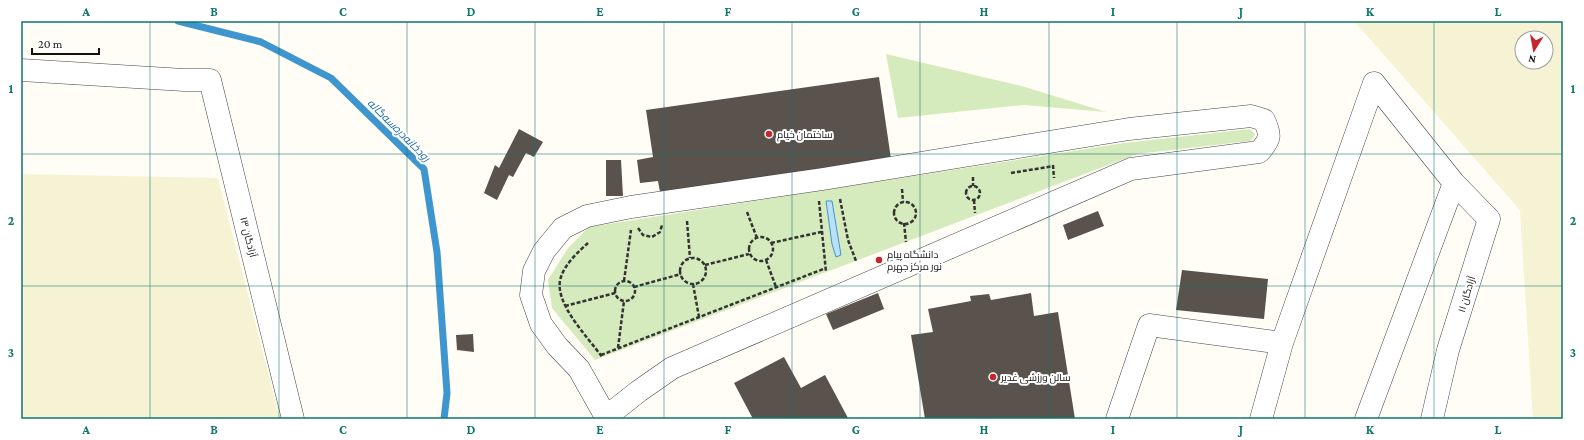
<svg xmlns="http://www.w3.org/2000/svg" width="1584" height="440" viewBox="0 0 1584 440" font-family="'Crimson Pro',Cairo,serif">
  <rect width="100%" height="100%" fill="#fffdf5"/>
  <path fill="#f6f3d4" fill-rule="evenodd" d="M1354,21H1563V419H1533L1520,210ZM1522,38H1546V62H1522Z
    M21,174L218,178L280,419H21Z"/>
  <path fill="#d5ebbd" d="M886,54L1025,87L1106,112L1024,105L898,118Z
    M1250,129L1255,134L1254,137L1250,141L1137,154L595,360L552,308L548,280L568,248L589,227L1124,143Z"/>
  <path fill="#b9e0f7" stroke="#3f96cf" d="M826,201H832L841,255L836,257L832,244Z"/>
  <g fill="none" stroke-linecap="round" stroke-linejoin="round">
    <path stroke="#3f96cf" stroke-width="7" d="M178,21L261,42L331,78L424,169L437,252L447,393L444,419"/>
  </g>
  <path fill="#5a524d" d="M879,77L891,159L660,192L658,181L640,183L637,160L653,157L646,110Z
    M519,129L543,142L534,157L526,153L513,177L509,175L497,200L484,193L495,165L499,168Z
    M606,160H621L623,196H606Z
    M1098,211L1104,226L1068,240L1063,225Z
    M1182,270L1268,279L1264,319L1176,310Z
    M878,293L884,309L833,330L826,314Z
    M1031,293L1034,316L1058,312L1075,419H925L911,335L933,332L928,309L971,301L970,296L989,294L991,300Z
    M473,334L474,352L457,350L456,335Z
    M784,357L801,388L825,375L848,418L753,419L734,383Z"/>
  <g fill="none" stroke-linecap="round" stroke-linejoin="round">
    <defs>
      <path id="street" d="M21,70L184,80H210L293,419
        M605,419L606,417L639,391L672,368L1131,169L1259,152C1271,139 1271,135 1264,120L1251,116L1129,129L823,179L631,207L587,216L563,228L544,251L534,271L531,295L541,324L557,346L579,369L606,417V419
        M1117,419L1149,325L1282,343L1374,83
        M1261,419L1282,343
        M1366,419L1454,183L1374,83
        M1432,419L1448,350L1489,219L1454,183"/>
    </defs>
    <use href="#street" stroke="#444" stroke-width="23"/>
    <path stroke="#333" stroke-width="2.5" stroke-dasharray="4 2" stroke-linecap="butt" d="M1053,165L1054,178
      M1011,173L1054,166
      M973,177V186
      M966 193a7 7 0 1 1 14 0a7 7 0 1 1-14 0Z
      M902,189L903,202
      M840,199L848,240L856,261
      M974,200L975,213
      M819,201L826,272
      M894 213a11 11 0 1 1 22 0a11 11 0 1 1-22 0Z
      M747,212L757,238
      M687,221L690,258
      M904,223L906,242
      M638,228L643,235L652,237L660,232L662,225
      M749 249a12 12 0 1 1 24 0a12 12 0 1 1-24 0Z
      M588,243C578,252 565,264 561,277C552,302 589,338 602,357
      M771,243L821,232
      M680 271a13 13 0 1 1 26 0a13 13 0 1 1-26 0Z
      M766,260L776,287
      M705,265L749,254
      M615 291a10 10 0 1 1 20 0a10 10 0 1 1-20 0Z
      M624,281L631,230
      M693,284L699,317
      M634,287L681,274
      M565,306L615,293
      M618,348L624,301
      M601,355L826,268"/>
    <use href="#street" stroke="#fff" stroke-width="22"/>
  </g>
  <path fill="none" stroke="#0f766e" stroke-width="1" stroke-opacity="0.55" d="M150,21V419M279,21V419M407,21V419M535,21V419M664,21V419M792,21V419M920,21V419M1049,21V419M1177,21V419M1305,21V419M1434,21V419M21,154H1563M21,286H1563"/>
  <g fill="#c4262e" stroke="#fff" stroke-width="1.5">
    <circle cx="769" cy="134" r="4"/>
    <circle cx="879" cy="260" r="4"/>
    <circle cx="993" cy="377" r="4"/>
  </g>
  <g text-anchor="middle" stroke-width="4" stroke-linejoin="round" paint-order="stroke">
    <g font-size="10" fill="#111" stroke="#fff" text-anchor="start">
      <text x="777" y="138">ساختمان خیام</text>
      <text x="887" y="258">دانشگاه پیام<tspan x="887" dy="12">نور مرکز جهرم</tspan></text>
      <text x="1001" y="381">سالن ورزشی غدیر</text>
    </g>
    <g font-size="10" fill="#111" stroke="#fff">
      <text transform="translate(249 237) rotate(76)" y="4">آزادگان ۱۳</text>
      <text transform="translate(1466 294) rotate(-73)" y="4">آزادگان ۱۱</text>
    </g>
    <g font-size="11" font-style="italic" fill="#1768a6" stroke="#fff">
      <text transform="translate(399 130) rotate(45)" y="4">رودخانه‌دره‌سه‌گاله</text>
    </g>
  </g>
  <rect width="1584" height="440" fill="none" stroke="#ffffff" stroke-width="44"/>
  <g transform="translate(1534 50) rotate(191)"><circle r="19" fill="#ffffff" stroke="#a0a0a0"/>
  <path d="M0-3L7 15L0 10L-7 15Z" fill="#c4262e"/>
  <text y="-6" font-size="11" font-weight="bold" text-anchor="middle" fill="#111111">N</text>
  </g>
  <path d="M32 48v6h67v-6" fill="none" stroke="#111111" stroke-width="2"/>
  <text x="38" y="48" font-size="12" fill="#111111" stroke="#ffffff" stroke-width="3" paint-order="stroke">20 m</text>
  <rect x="22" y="22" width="1540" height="396" fill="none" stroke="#0f766e" stroke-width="1.5"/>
  <g font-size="13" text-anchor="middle" font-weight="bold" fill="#0f766e">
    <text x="86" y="16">A</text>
    <text x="214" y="16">B</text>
    <text x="343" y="16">C</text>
    <text x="471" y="16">D</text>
    <text x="600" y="16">E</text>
    <text x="728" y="16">F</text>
    <text x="856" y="16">G</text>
    <text x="984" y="16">H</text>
    <text x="1113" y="16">I</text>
    <text x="1241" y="16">J</text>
    <text x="1370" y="16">K</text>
    <text x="1498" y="16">L</text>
    <text x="11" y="93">1</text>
    <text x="1573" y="93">1</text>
    <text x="11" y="225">2</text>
    <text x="1573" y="225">2</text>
    <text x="11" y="357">3</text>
    <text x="1573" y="357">3</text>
    <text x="86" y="434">A</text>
    <text x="214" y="434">B</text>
    <text x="343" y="434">C</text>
    <text x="471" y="434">D</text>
    <text x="600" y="434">E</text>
    <text x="728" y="434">F</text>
    <text x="856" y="434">G</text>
    <text x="984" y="434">H</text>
    <text x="1113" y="434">I</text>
    <text x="1241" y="434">J</text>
    <text x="1370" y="434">K</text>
    <text x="1498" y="434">L</text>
  </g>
</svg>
